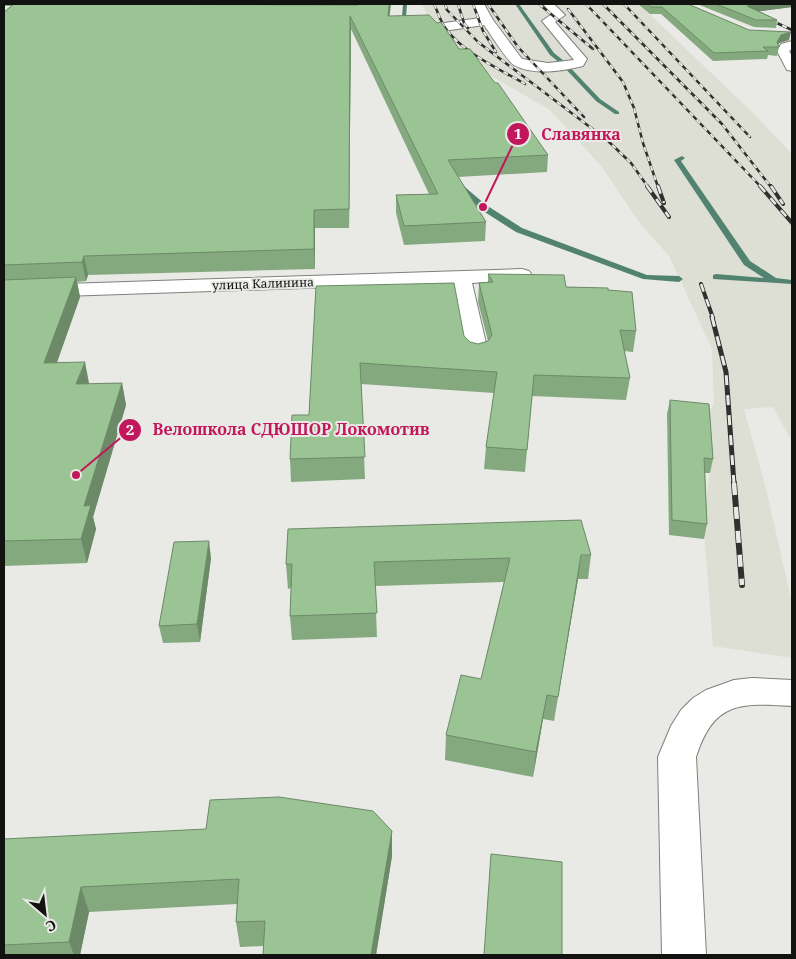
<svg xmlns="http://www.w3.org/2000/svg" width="796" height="959" viewBox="0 0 796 959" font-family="'Noto Serif',serif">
  <rect width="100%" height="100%" fill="#e9e9e6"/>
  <path fill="#dddfd4" d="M422,4H639L752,112L792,154V442L773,407L744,409L766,489L792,603V658L713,646L703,518L710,473L706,418L714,404L712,349L669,256L639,222L602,167L550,110L498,80L439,39Z"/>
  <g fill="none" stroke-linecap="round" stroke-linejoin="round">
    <path fill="#528371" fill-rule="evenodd" d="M403,4H407L405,29L403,30L401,29Z
      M515,4H519L554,53L564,61L600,99L619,112V114H615L596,101L560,63L550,55Z
      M682,156L685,158L681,161L750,261L776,278L792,280V284L713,279V275L716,274L764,278L744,265L674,160Z
      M459,182L486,205L522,228L647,275L679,276L683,279L679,282L643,279L516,232L480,209L457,185L455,184Z"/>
    <defs>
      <path id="minor" d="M474,4H484L493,20L522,59L548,63L574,60L542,21L552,14L543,4H554L565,15L555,22L587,59L583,66C563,71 533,76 514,65C507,61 490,33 484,25L437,32L431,28L437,24L480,18Z
        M792,41V49L789,51L792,56V71L787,70L777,51L781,44Z
        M522,269L529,271L532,275L529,279L472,283L489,356L485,361L477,363L469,361L465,356L452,283L4,298V286Z"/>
      <path id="major" d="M752,678L792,680V706C740,703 714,701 696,757L706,955H662L658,757L671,726L681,710L693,698L706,690L734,680Z"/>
    </defs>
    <use href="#minor" stroke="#7f807d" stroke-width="2"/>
    <use href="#major" stroke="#7f807d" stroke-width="2"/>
    <use href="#minor" fill="#fff" fill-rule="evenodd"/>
    <use href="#major" fill="#fff" fill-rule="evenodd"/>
    <defs>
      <path id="rail-far3" d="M434,4C438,12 440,21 446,29C465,54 498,68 525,84
        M445,4L447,10L478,42L607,140L631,163L648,187
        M458,4L464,23L468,28
        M473,4L483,31L496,52
        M488,4L518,47L584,117
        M539,4L593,49
        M586,4L761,187
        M603,4L722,124L771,187
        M624,4L750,137
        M568,9L623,82L634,108L643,143L658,187
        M764,17L792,30"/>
      <path id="rail-far2" d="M647,186L669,217
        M658,186L664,203
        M760,186L792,223
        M771,186L783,204
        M701,284L713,318"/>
      <path id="rail-far1" d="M712,317L726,372L734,484"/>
      <path id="rail" d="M734,483L742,585"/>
    </defs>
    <use href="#rail-far3" stroke="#30302f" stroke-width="2.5"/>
    <use href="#rail-far2" stroke="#30302f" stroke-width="4"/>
    <use href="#rail-far1" stroke="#30302f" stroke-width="5"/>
    <use href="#rail" stroke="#30302f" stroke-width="6"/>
    <use href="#rail-far3" stroke="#e9e9e6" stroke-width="2" stroke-dasharray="5" stroke-linecap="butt"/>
    <use href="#rail-far2" stroke="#e9e9e6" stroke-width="2.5" stroke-dasharray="8" stroke-linecap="butt"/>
    <use href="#rail-far1" stroke="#e9e9e6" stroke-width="3" stroke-dasharray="10" stroke-linecap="butt"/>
    <use href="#rail" stroke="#e9e9e6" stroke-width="4.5" stroke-dasharray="12" stroke-linecap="butt"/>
  </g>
  <path fill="#85a97f" d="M4,4H349V5L389,16L459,49L548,155L547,172L458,177L486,222L485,241L404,245L396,213V195L429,194L351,29L349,228H315V269L88,275L86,281L77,282L80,297L57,362L89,384L122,383L126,405L93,517L96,529L87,563L4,566V12L11,6H4V7Z
    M638,4H688L749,30L789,40L779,43L778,45L779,47L777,56L768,55L767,59L713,61L661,14H650Z
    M697,4H792V7L759,11L777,20L776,28L754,27Z
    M488,274L566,287L608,290L636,331L633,352L624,351L630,378L626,400L532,396L525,472L484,469L486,447L494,393L361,384L365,479L291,482L290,459L309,415L316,286L464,336L470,342L478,344L488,341L478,302L479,283L488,282Z
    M670,400L713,459L710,473H705L707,524L704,539L669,535L667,414Z
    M591,555L588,579H578L554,721L543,719L533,777L445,760L446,735L481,679L504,582L375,586L377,637L292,640L290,616L291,588L288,589L286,564Z
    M211,558L200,642L163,643L159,626Z
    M392,831V856L376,955H263V946L240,947L236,922L237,904L89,912L80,955H4V839Z"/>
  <path fill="#6c8968" d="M389,4H391L388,29V16Z
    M762,4H792V7L746,13L747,6Z
    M350,16L351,29L349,228V209Z
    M791,32L789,40L779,43L777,47V42L781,35Z
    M314,210L315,228V269L314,249Z
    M84,256L88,275L86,281L82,262Z
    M76,277L80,297L49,385L44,363Z
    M85,362L89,383L81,406L76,384Z
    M122,383L126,405L93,517L96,529L87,563L81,539L84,506Z
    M209,541L211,558L200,642L197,624Z
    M581,555L578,579L554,721L558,697Z
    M547,695L543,719L533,777L536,752Z
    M392,831V856L376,955H371Z
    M81,887L89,912L80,955H74L69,942Z"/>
  <path fill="#9bc494" stroke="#6c8968" d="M14,4L358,5V4H389L388,16L429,15L437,23L441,22L459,49H470L495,83H498L548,155L448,160L486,222L404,226L396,195L438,194L350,16L349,209L314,210V249L84,256L82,262L4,265V12Z
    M648,4H688L749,30L791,32L781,35L777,42L779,47H763L768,51L714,53L662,7H651Z
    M716,4H762L747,6L777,20H756Z
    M488,274L564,275L566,287L608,288V290L632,292L636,331L620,330L630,378L534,375L527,450L486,447L497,372L360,363L365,457L290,459L292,415H309L316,286L454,283L464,336L470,342L478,344L488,341L492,335L479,283L493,282Z
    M76,277L44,363L85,362L76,384L122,383L84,506L91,505L81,539L4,541V280Z
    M670,400L709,404L713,459L704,458L707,524L672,520Z
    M581,520L591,555H581L558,697L547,695L536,752L446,735L461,675L481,679L510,558L374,562L377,613L290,616L292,564H286L288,529Z
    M209,541L197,624L159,626L174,542Z
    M279,797L373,811L392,831L371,955H263L265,921L236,922L239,879L81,887L69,942L4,945V839L206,829L210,800Z
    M491,854L562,862V955H484Z"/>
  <g text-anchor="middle" stroke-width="4" stroke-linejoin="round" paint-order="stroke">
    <g font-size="12" fill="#121211" stroke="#e9e9e6">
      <text transform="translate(263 284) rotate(-2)" y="4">улица Калинина</text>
    </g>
  </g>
  <path fill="none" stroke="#c2185b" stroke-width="2" d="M483 207L518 134M76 475L130 430"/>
  <g fill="#c2185b" stroke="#e9e9e6" stroke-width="2">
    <circle cx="483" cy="207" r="5"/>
    <circle cx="76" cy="475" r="5"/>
    <circle cx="518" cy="134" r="12"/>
    <circle cx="130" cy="430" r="12"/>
  </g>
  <g font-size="15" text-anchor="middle" font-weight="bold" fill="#fff">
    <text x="518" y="139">1</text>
    <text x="130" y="435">2</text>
  </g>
  <g font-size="16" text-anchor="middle" font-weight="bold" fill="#c2185b" stroke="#e9e9e6" stroke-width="4" stroke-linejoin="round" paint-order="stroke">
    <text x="581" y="140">Славянка</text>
    <text x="291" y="435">Велошкола СДЮШОР Локомотив</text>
  </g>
  <rect width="796" height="959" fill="none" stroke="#121211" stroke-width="10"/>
  <g transform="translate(45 914) rotate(152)" stroke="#e9e9e6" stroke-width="4" paint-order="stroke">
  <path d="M0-4L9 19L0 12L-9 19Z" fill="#121211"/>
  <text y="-8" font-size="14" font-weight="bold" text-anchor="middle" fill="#121211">С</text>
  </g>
</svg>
